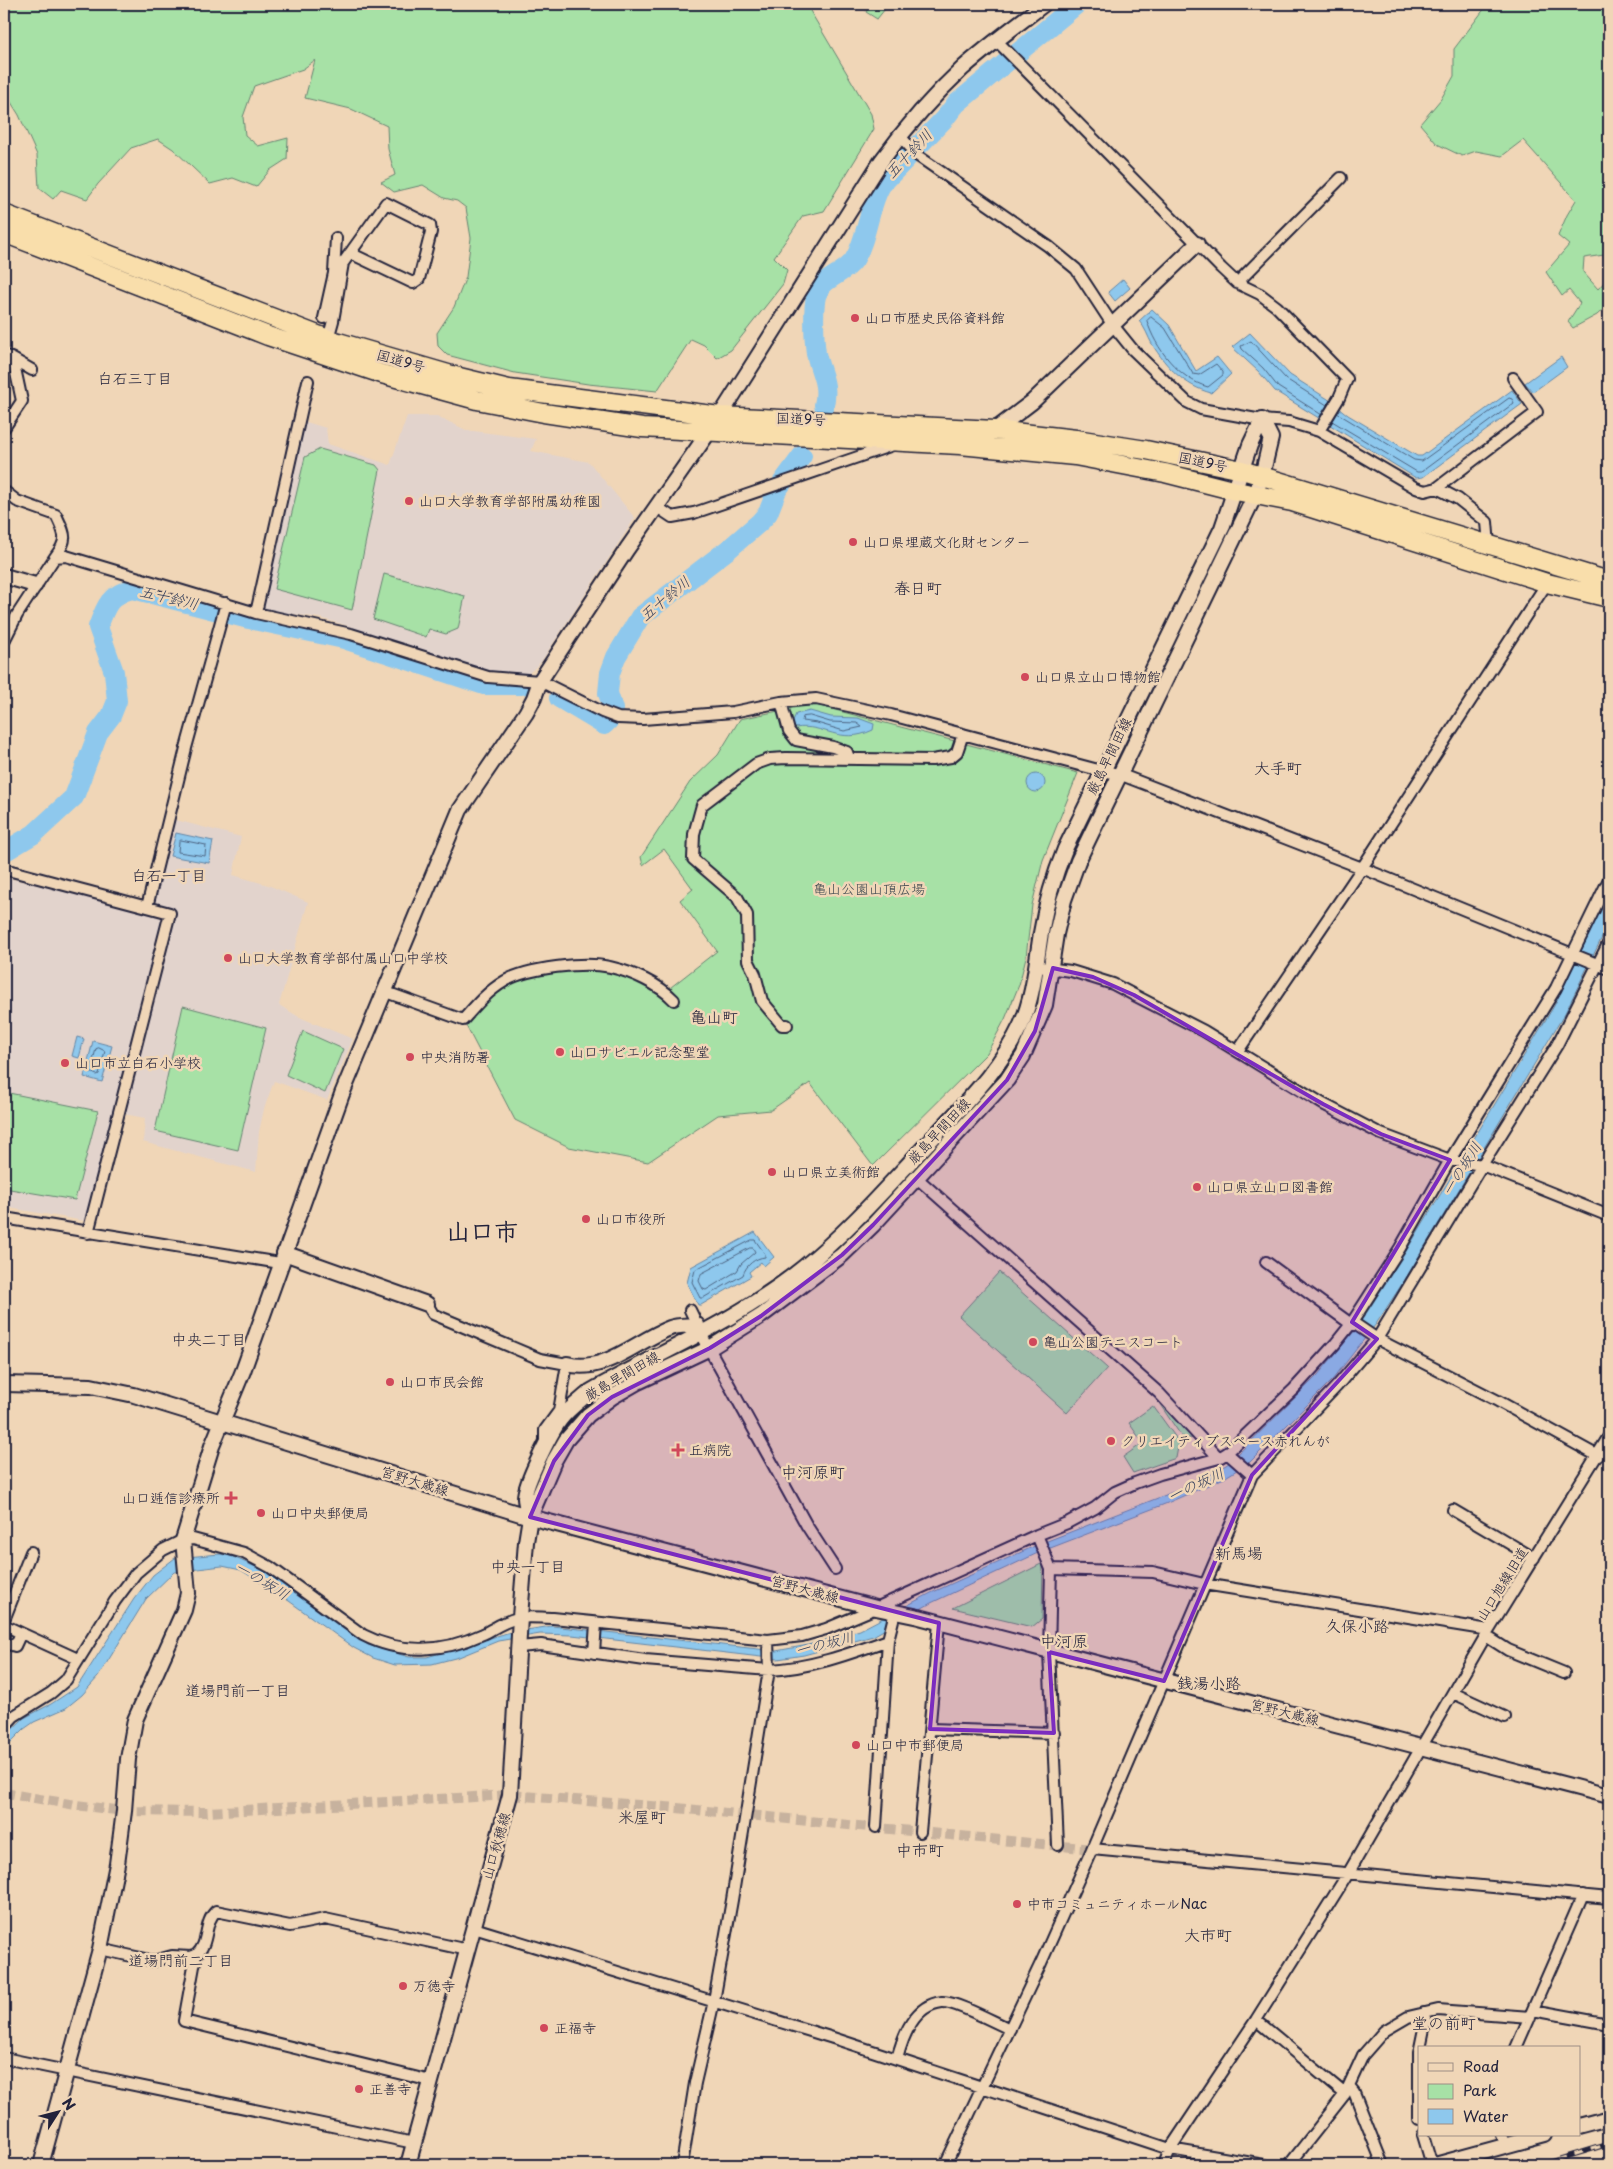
<svg xmlns="http://www.w3.org/2000/svg" width="1613" height="2169" viewBox="0 0 1613 2169" font-family="'Playpen Sans','Klee One',sans-serif">
  <rect width="100%" height="100%" fill="#f0d6b7"/>
  <filter id="ink" filterUnits="userSpaceOnUse"><feTurbulence type="fractalNoise" baseFrequency=".02" numOctaves="2"/><feDisplacementMap in="SourceGraphic" scale="10" xChannelSelector="R" yChannelSelector="G"/><feConvolveMatrix kernelMatrix="1 2 1 2 8 2 1 2 1" color-interpolation-filters="sRGB"/></filter>
  <g filter="url(#ink)">
    <path fill="#e2d3cc" d="M407,416H437L466,430L536,439L531,451L589,462L635,518L541,662L527,675L479,670L345,625L320,618L266,610L262,604L303,421L326,428L328,444L390,465Z
      M172,819L241,837L233,875L268,885L308,902L279,1005L299,1017L353,1039L327,1100L274,1081L264,1109L259,1132L256,1172L143,1142L145,1118L124,1114L176,911L151,901Z
      M4,877L161,914L164,919L85,1221L4,1207Z"/>
    <path fill="#a7e1a6" stroke="#648270" d="M4,4H806L871,114L874,129L824,211L803,216L774,257L787,270L783,284L731,350L717,358L704,345L691,339L657,391L588,384L515,373L447,355L438,346L437,333L454,307L466,277L471,238L466,208L457,201L444,198L423,185L394,192L381,182L395,175L388,149L387,126L351,109L305,98L315,60L303,69L254,86L243,117L245,135L258,146L288,138L287,159L270,170L256,187L233,178L210,184L173,149L158,139L131,148L98,184L87,199L61,190L53,199L39,188L37,155L19,115L9,99H4Z
      M870,4H889L877,19L866,12Z
      M1488,4H1609V246L1604,255L1584,258L1583,272L1598,289L1609,277V304L1597,315L1573,328L1568,322L1580,303L1569,290L1562,296L1546,272L1569,245L1558,236L1567,215L1576,200L1523,140L1502,156L1476,151L1462,156L1437,144L1420,124L1441,99L1454,76V49Z
      M320,449L376,465L380,470L352,610L274,589L305,457Z
      M384,574L465,596L458,629L446,634L429,629L426,637L373,619Z
      M812,704L1078,773L1043,860L1032,905L1026,957L1019,985L1005,1019L987,1053L873,1166L810,1083L771,1110L718,1115L648,1162L569,1147L515,1120L463,1020L489,991L540,968L609,966L666,991L717,951L680,900L693,889L664,849L643,865L641,857L690,782L718,755L740,719Z
      M183,1006L266,1028L238,1150L155,1131Z
      M303,1031L343,1049L325,1093L286,1075Z
      M4,1092L98,1111L75,1200L4,1188Z
      M999,1272L1107,1368L1067,1413L959,1316Z
      M1160,1399L1196,1439L1182,1437L1159,1403L1158,1401Z
      M1153,1406L1179,1442L1176,1458L1133,1473L1123,1457L1143,1443L1129,1423Z
      M1043,1563L1042,1619L1032,1627L953,1608Z"/>
    <path fill="#8ec8ed" stroke="#6386a6" d="M1123,279L1130,288L1115,301L1108,292Z
      M1152,309L1169,325L1196,371L1217,357L1231,374L1211,393C1185,386 1166,367 1152,344C1148,337 1145,327 1139,321Z
      M1250,333L1290,375L1328,399L1348,415L1417,456H1422L1512,390L1522,404L1423,477L1416,478L1275,391L1259,372L1232,347Z
      M1561,357L1567,367L1533,392L1525,383Z
      M810,711L831,717L858,718L874,724L873,730C839,746 825,723 795,728L792,723L796,714Z
      M1027 783a9 9 0 1 1 18 0a9 9 0 1 1-18 0Z
      M176,833L213,841L209,863L170,856Z
      M1609,893V923L1565,1013L1404,1281L1376,1324L1333,1379L1250,1462L1224,1478L1165,1504L1040,1552L931,1603L873,1636L804,1655L778,1659L572,1635L540,1634L498,1641L459,1657L432,1664L395,1665L373,1658L354,1648L289,1601L241,1570L222,1566L174,1572L146,1599L98,1677L82,1695L66,1708L34,1722L24,1729L10,1743L4,1754V1737L24,1718L51,1704L77,1687L134,1599L153,1575L175,1558L220,1554L231,1556L267,1572L368,1645L409,1657H427L507,1633L552,1626L776,1651L808,1645L860,1630L931,1593L1037,1545L1199,1482L1229,1463L1317,1376L1356,1329L1405,1253L1554,1006Z
      M77,1037L84,1039L79,1058L72,1056Z
      M93,1041L112,1046L102,1082L84,1077Z
      M755,1232L774,1257L764,1266L761,1262L749,1272L751,1276L701,1305H698L687,1283L691,1267Z"/>
    <g fill="none" stroke-linecap="round" stroke-linejoin="round">
      <path stroke="#4d6482" stroke-width="1" d="M1151,317L1165,328L1193,374L1199,375L1216,364L1223,372V375L1208,387C1179,379 1155,348 1147,321Z
        M1322,415L1278,387L1263,368L1242,349L1241,346L1251,341L1286,379L1327,405
        M1332,421L1417,472H1421L1514,403L1512,399L1509,398L1422,461L1414,460L1337,413
        M810,716L830,722L857,723L862,727L844,731L817,723L802,721L803,717Z
        M181,840L206,845L205,856L178,852L179,842Z
        M99,1048L105,1051L99,1074L97,1075L90,1072L96,1049Z
        M752,1240H755L765,1254V1257C755,1258 746,1265 743,1275L703,1298H700L692,1282L695,1270Z
        M750,1248H753L755,1252L741,1264L737,1271L706,1290L703,1289L699,1281L701,1274Z"/>
      <path stroke="#8ec8ed" stroke-width="20" d="M824,405C829,383 820,374 816,353C814,339 813,310 816,296C822,277 844,275 854,260C868,237 868,208 881,185L945,118L956,104L1077,4
        M559,698L604,725L609,720L613,709L608,693L610,673L616,657L640,617L730,548L760,522L768,513L777,490L802,456
        M4,852L34,834L74,797L98,733L111,716L117,701L114,672L98,627C106,605 110,594 133,589L249,619L344,639L484,685H522"/>
      <path stroke="#c7b29e" stroke-width="10" stroke-dasharray="10 5" stroke-linecap="butt" d="M4,1793L76,1805L124,1811L207,1812L510,1795L677,1808L1092,1849"/>
      <defs>
        <path id="street" d="M997,41L1221,268L1237,283L1260,294L1277,307L1347,379L1339,398L1319,431
          M900,136L918,156L1048,246L1076,269L1112,324L1133,350L1187,402L1201,409L1262,420L1289,422L1319,431L1416,488L1425,491L1437,488L1537,412L1513,378
          M336,238L334,273L340,274
          M1237,283L1341,178
          M324,318L334,273
          M328,339L333,321L343,263L386,203L430,225L431,232L419,279L413,283L350,253
          M4,355L13,359L22,401L4,428
          M13,359L32,370
          M1437,488L1458,499L1487,522L1489,545
          M4,491L17,501L56,515C65,534 69,539 55,557
          M657,507L672,517L694,513L893,445
          M256,613L308,381
          M4,641L17,615L55,557L66,556L256,613L351,634L488,677L540,681L602,712L618,718L643,719L733,712L781,702L816,699L891,715L1102,771L1119,774L1362,868L1609,969
          M781,702L789,731L796,740L833,747L847,752L849,758
          M4,869L170,913L88,1233
          M147,907L186,748L226,603
          M1038,967L1071,971L1113,984L1134,995L1204,1031L1323,1104L1381,1134L1450,1160L1482,1165L1609,1216
          M383,991L463,1020C476,1005 488,991 505,981C527,968 585,961 610,967C632,972 659,984 674,1000
          M787,1025H782L762,1001L755,974L748,960L747,915L737,897L693,859L694,834L702,805L756,764L770,759L786,758L932,760L951,757L957,752L963,734
          M1238,1051L1362,868L1547,583
          M917,1178L1159,1393L1219,1458
          M4,1218L280,1263
          M1266,1262L1351,1324
          M427,1304L433,1314L540,1359L567,1364L559,1411L545,1430V1444
          M690,1310L705,1341L807,1526L835,1569
          M1352,1322L1377,1339L1498,1401L1598,1456
          M1227,1453L1252,1475
          M1453,1510L1534,1558
          M1037,1535L1051,1569L1049,1652L1058,1845
          M1051,1569L1153,1572L1204,1584L1489,1630
          M4,1620L31,1552
          M4,1625L21,1633
          M1486,1636L1508,1650L1564,1673
          M4,1643L15,1646L21,1633L78,1659
          M519,1647L541,1645L645,1660L769,1670C811,1668 849,1654 888,1640
          M594,1653L596,1623
          M1453,1693L1505,1717
          M4,1727L14,1716L51,1693L66,1680L115,1601L136,1573L163,1550L183,1540L193,1539L244,1553L270,1567L363,1635C402,1655 444,1652 483,1634C495,1628 504,1621 518,1618C529,1616 542,1618 553,1618L768,1640L802,1636L826,1629L876,1608L1037,1535L1067,1523L1095,1508L1115,1492L1135,1483L1160,1474L1219,1458L1227,1453L1294,1389L1335,1344L1351,1324L1400,1248L1450,1160L1556,988L1609,879
          M930,1729L1054,1733
          M876,1827L888,1640L895,1612
          M920,1832L939,1623
          M1092,1849L1609,1898
          M474,1928L833,2038L1170,2149L1264,2165
          M100,1949L154,1961L172,1956L191,1957L196,1955
          M1533,2010L1609,2024
          M1256,2020L1345,2094
          M1420,2048L1426,2019L1424,2013
          M1516,2048L1583,1895
          M1419,2051V2119
          M4,2058L414,2143
          M897,2059C903,2036 914,2005 942,2002C955,2001 996,2023 1010,2029
          M431,2081L184,2021L196,1955C210,1943 203,1923 216,1911L290,1926L325,1919L468,1950
          M1349,2086L1354,2092L1383,2165
          M1423,2135L1432,2165
          M1502,2135L1506,2146
          M682,2165L695,2083L714,2001L732,1900L769,1670L768,1640
          M945,2165L1041,1963L1092,1849L1252,1475L1337,1386L1377,1339L1482,1165L1557,1045L1609,942
          M1164,2165L1170,2149L1256,2020L1349,1872L1489,1630L1609,1436
          M1289,2165L1345,2094L1363,2055L1384,2031L1408,2017L1438,2010L1530,2017"/>
        <path id="secondary" d="M995,430L1032,402L1197,244
          M4,576L35,585
          M284,1253L427,1304
          M567,1364C605,1374 636,1341 670,1328C678,1325 688,1326 697,1325
          M4,1384L91,1386L134,1395L530,1517L876,1608L919,1617L1609,1796
          M530,1517C528,1511 525,1504 525,1498C524,1485 551,1432 560,1420C568,1409 581,1400 591,1391C663,1351 740,1319 804,1267C851,1229 889,1184 930,1141C963,1105 1000,1070 1021,1025C1034,995 1036,964 1041,933C1046,903 1054,876 1065,849L1222,528L1250,445L1262,420
          M1579,2126L1609,2118
          M41,2165L100,1949L117,1864L124,1811L128,1759L135,1720L184,1610L188,1593L183,1540L188,1524L212,1446L243,1371L342,1094L460,810L526,713L534,698L540,681L627,549L720,416L882,160C906,127 933,96 963,68C989,45 1017,25 1044,4
          M408,2165L510,1795L520,1617L526,1542L530,1517L554,1461L566,1440L588,1415L612,1397L638,1382L710,1348L761,1316L842,1255L873,1225L1007,1080L1023,1056L1045,1005L1056,934L1064,900L1078,861L1255,495L1262,476L1271,438L1262,420
          M1435,2165L1545,2135"/>
        <path id="highway" d="M4,214L328,339L455,376L509,389L720,416L995,430L1076,439L1146,450L1242,470L1609,581
          M4,233L268,336L382,374L477,400L544,413L642,428L960,445L1075,456L1165,473L1236,491L1292,502L1547,583L1609,598"/>
      </defs>
      <use href="#street" stroke="#22223b" stroke-width="14"/>
      <use href="#secondary" stroke="#22223b" stroke-width="18"/>
      <use href="#highway" stroke="#22223b" stroke-width="21"/>
      <use href="#street" stroke="#f0d6b7" stroke-width="10"/>
      <use href="#secondary" stroke="#f0d6b7" stroke-width="14"/>
      <use href="#highway" stroke="#f9deab" stroke-width="18"/>
      <defs>
        <path id="rail" d="M1540,2165L1609,2144"/>
      </defs>
      <use href="#rail" stroke="#22223b" stroke-width="5"/>
      <use href="#rail" stroke="#f0d6b7" stroke-width="3" stroke-dasharray="9" stroke-linecap="butt"/>
    </g>
  </g>
  <path fill="#7b2cbf" fill-opacity="0.2" stroke="#7b2cbf" stroke-width="4" stroke-linejoin="round" d="M1053,968L1093,977L1134,995L1323,1104L1381,1134L1450,1160L1352,1322L1377,1339L1252,1475L1164,1681L1049,1652L1054,1733L930,1729L939,1623L530,1517L554,1461L588,1415L612,1397L710,1348L761,1316L842,1255L873,1225L1007,1080L1035,1031Z"/>
  <g fill="#d1495b" stroke="#f0d6b7" stroke-width="2">
    <circle cx="855" cy="318" r="5"/>
    <circle cx="409" cy="501" r="5"/>
    <circle cx="853" cy="542" r="5"/>
    <circle cx="1025" cy="677" r="5"/>
    <circle cx="228" cy="958" r="5"/>
    <circle cx="560" cy="1052" r="5"/>
    <circle cx="410" cy="1057" r="5"/>
    <circle cx="65" cy="1063" r="5"/>
    <circle cx="772" cy="1172" r="5"/>
    <circle cx="1197" cy="1187" r="5"/>
    <circle cx="586" cy="1219" r="5"/>
    <circle cx="1033" cy="1342" r="5"/>
    <circle cx="390" cy="1382" r="5"/>
    <circle cx="1111" cy="1441" r="5"/>
    <path d="M675.5 1442.5h5v5h5v5h-5v5h-5v-5h-5v-5h5z"/>
    <path d="M228.5 1490.5h5v5h5v5h-5v5h-5v-5h-5v-5h5z"/>
    <circle cx="261" cy="1513" r="5"/>
    <circle cx="856" cy="1745" r="5"/>
    <circle cx="1017" cy="1904" r="5"/>
    <circle cx="403" cy="1986" r="5"/>
    <circle cx="544" cy="2028" r="5"/>
    <circle cx="359" cy="2089" r="5"/>
  </g>
  <g text-anchor="middle" stroke-width="5" stroke-linejoin="round" paint-order="stroke">
    <g font-size="14" fill="#22223b" stroke="#f0d6b7" text-anchor="start">
      <text x="865" y="323">山口市歴史民俗資料館</text>
      <text x="419" y="506">山口大学教育学部附属幼稚園</text>
      <text x="863" y="547">山口県埋蔵文化財センター</text>
      <text x="1035" y="682">山口県立山口博物館</text>
      <text x="238" y="963">山口大学教育学部付属山口中学校</text>
      <text x="570" y="1057">山口サビエル記念聖堂</text>
      <text x="420" y="1062">中央消防署</text>
      <text x="75" y="1068">山口市立白石小学校</text>
      <text x="782" y="1177">山口県立美術館</text>
      <text x="1207" y="1192">山口県立山口図書館</text>
      <text x="596" y="1224">山口市役所</text>
      <text x="1043" y="1347">亀山公園テニスコート</text>
      <text x="400" y="1387">山口市民会館</text>
      <text x="1121" y="1446">クリエイティブスペース赤れんが</text>
      <text x="689" y="1455">丘病院</text>
      <text x="220" y="1503" text-anchor="end">山口逓信診療所</text>
      <text x="271" y="1518">山口中央郵便局</text>
      <text x="866" y="1750">山口中市郵便局</text>
      <text x="1027" y="1909">中市コミュニティホールNac</text>
      <text x="413" y="1991">万徳寺</text>
      <text x="554" y="2033">正福寺</text>
      <text x="369" y="2094">正善寺</text>
    </g>
    <g font-size="14" fill="#22223b" stroke="#f0d6b7">
      <text transform="translate(401 361) rotate(16)" y="5">国道9号</text>
      <text transform="translate(801 419) rotate(2)" y="5">国道9号</text>
      <text transform="translate(1203 462) rotate(12)" y="5">国道9号</text>
      <text transform="translate(1109 756) rotate(-64)" y="5">厳島早間田線</text>
      <text transform="translate(939 1131) rotate(-47)" y="5">厳島早間田線</text>
      <text transform="translate(622 1376) rotate(-30)" y="5">厳島早間田線</text>
      <text transform="translate(415 1481) rotate(17)" y="5">宮野大歳線</text>
      <text transform="translate(1502 1584) rotate(-58)" y="5">山口旭線旧道</text>
      <text transform="translate(805 1589) rotate(15)" y="5">宮野大歳線</text>
      <text transform="translate(1285 1712) rotate(14)" y="5">宮野大歳線</text>
      <text transform="translate(496 1846) rotate(-74)" y="5">山口秋穂線</text>
    </g>
    <g font-size="14" fill="#3d4850" stroke="#f0d6b7">
      <text x="869" y="894">亀山公園山頂広場</text>
    </g>
    <g font-size="15" font-style="italic" fill="#38435f" stroke="#f0d6b7">
      <text transform="translate(909 154) rotate(-47)" y="5">五十鈴川</text>
      <text transform="translate(169 598) rotate(13)" y="5">五十鈴川</text>
      <text transform="translate(665 599) rotate(-40)" y="5">五十鈴川</text>
      <text transform="translate(1462 1169) rotate(-58)" y="5">一の坂川</text>
      <text transform="translate(1196 1485) rotate(-25)" y="5">一の坂川</text>
      <text transform="translate(262 1581) rotate(31)" y="5">一の坂川</text>
      <text transform="translate(825 1644) rotate(-14)" y="5">一の坂川</text>
    </g>
    <g font-size="15" fill="#22223b" stroke="#f0d6b7">
      <text x="135" y="384">白石三丁目</text>
      <text x="169" y="881">白石一丁目</text>
      <text x="209" y="1345">中央二丁目</text>
      <text x="528" y="1572">中央一丁目</text>
      <text x="238" y="1696">道場門前一丁目</text>
      <text x="181" y="1966">道場門前二丁目</text>
    </g>
    <g font-size="16" fill="#22223b" stroke="#f0d6b7">
      <text x="918" y="594">春日町</text>
      <text x="1278" y="774">大手町</text>
      <text x="714" y="1023">亀山町</text>
      <text x="813" y="1478">中河原町</text>
      <text x="1239" y="1559">新馬場</text>
      <text x="1357" y="1632">久保小路</text>
      <text x="1064" y="1647">中河原</text>
      <text x="1209" y="1689">銭湯小路</text>
      <text x="642" y="1823">米屋町</text>
      <text x="920" y="1856">中市町</text>
      <text x="1208" y="1941">大市町</text>
      <text x="1444" y="2029">堂の前町</text>
    </g>
    <g font-size="24" font-weight="bold" fill="#22223b" stroke="#f0d6b7">
      <text x="482" y="1240">山口市</text>
    </g>
  </g>
  <rect width="1613" height="2169" fill="none" stroke="#f0d6b7" stroke-width="20"/>
  <rect x="10" y="10" width="1593" height="2149" fill="none" stroke="#22223b" stroke-width="2" filter="url(#ink)"/>
  <rect x="1418" y="2046" width="162" height="90" fill="#f0d6b7" stroke="#9e8e85"/>
  <rect x="1428" y="2063" width="25" height="8" fill="#f0d6b7" stroke="#9e8e85"/>
  <text x="1463" y="2072" font-size="15" fill="#22223b">Road</text>
  <rect x="1428" y="2084" width="25" height="15" fill="#a7e1a6" stroke="#9e8e85"/>
  <text x="1463" y="2096" font-size="15" fill="#22223b">Park</text>
  <rect x="1428" y="2109" width="25" height="15" fill="#8ec8ed" stroke="#9e8e85"/>
  <text x="1463" y="2122" font-size="15" fill="#22223b">Water</text>
  <g transform="translate(58 2112) rotate(54)" stroke="#f0d6b7" stroke-width="4" paint-order="stroke">
  <path d="M0-4L9 19L0 12L-9 19Z" fill="#22223b"/>
  <text y="-8" font-size="14" font-weight="bold" text-anchor="middle" fill="#22223b">N</text>
  </g>
</svg>
